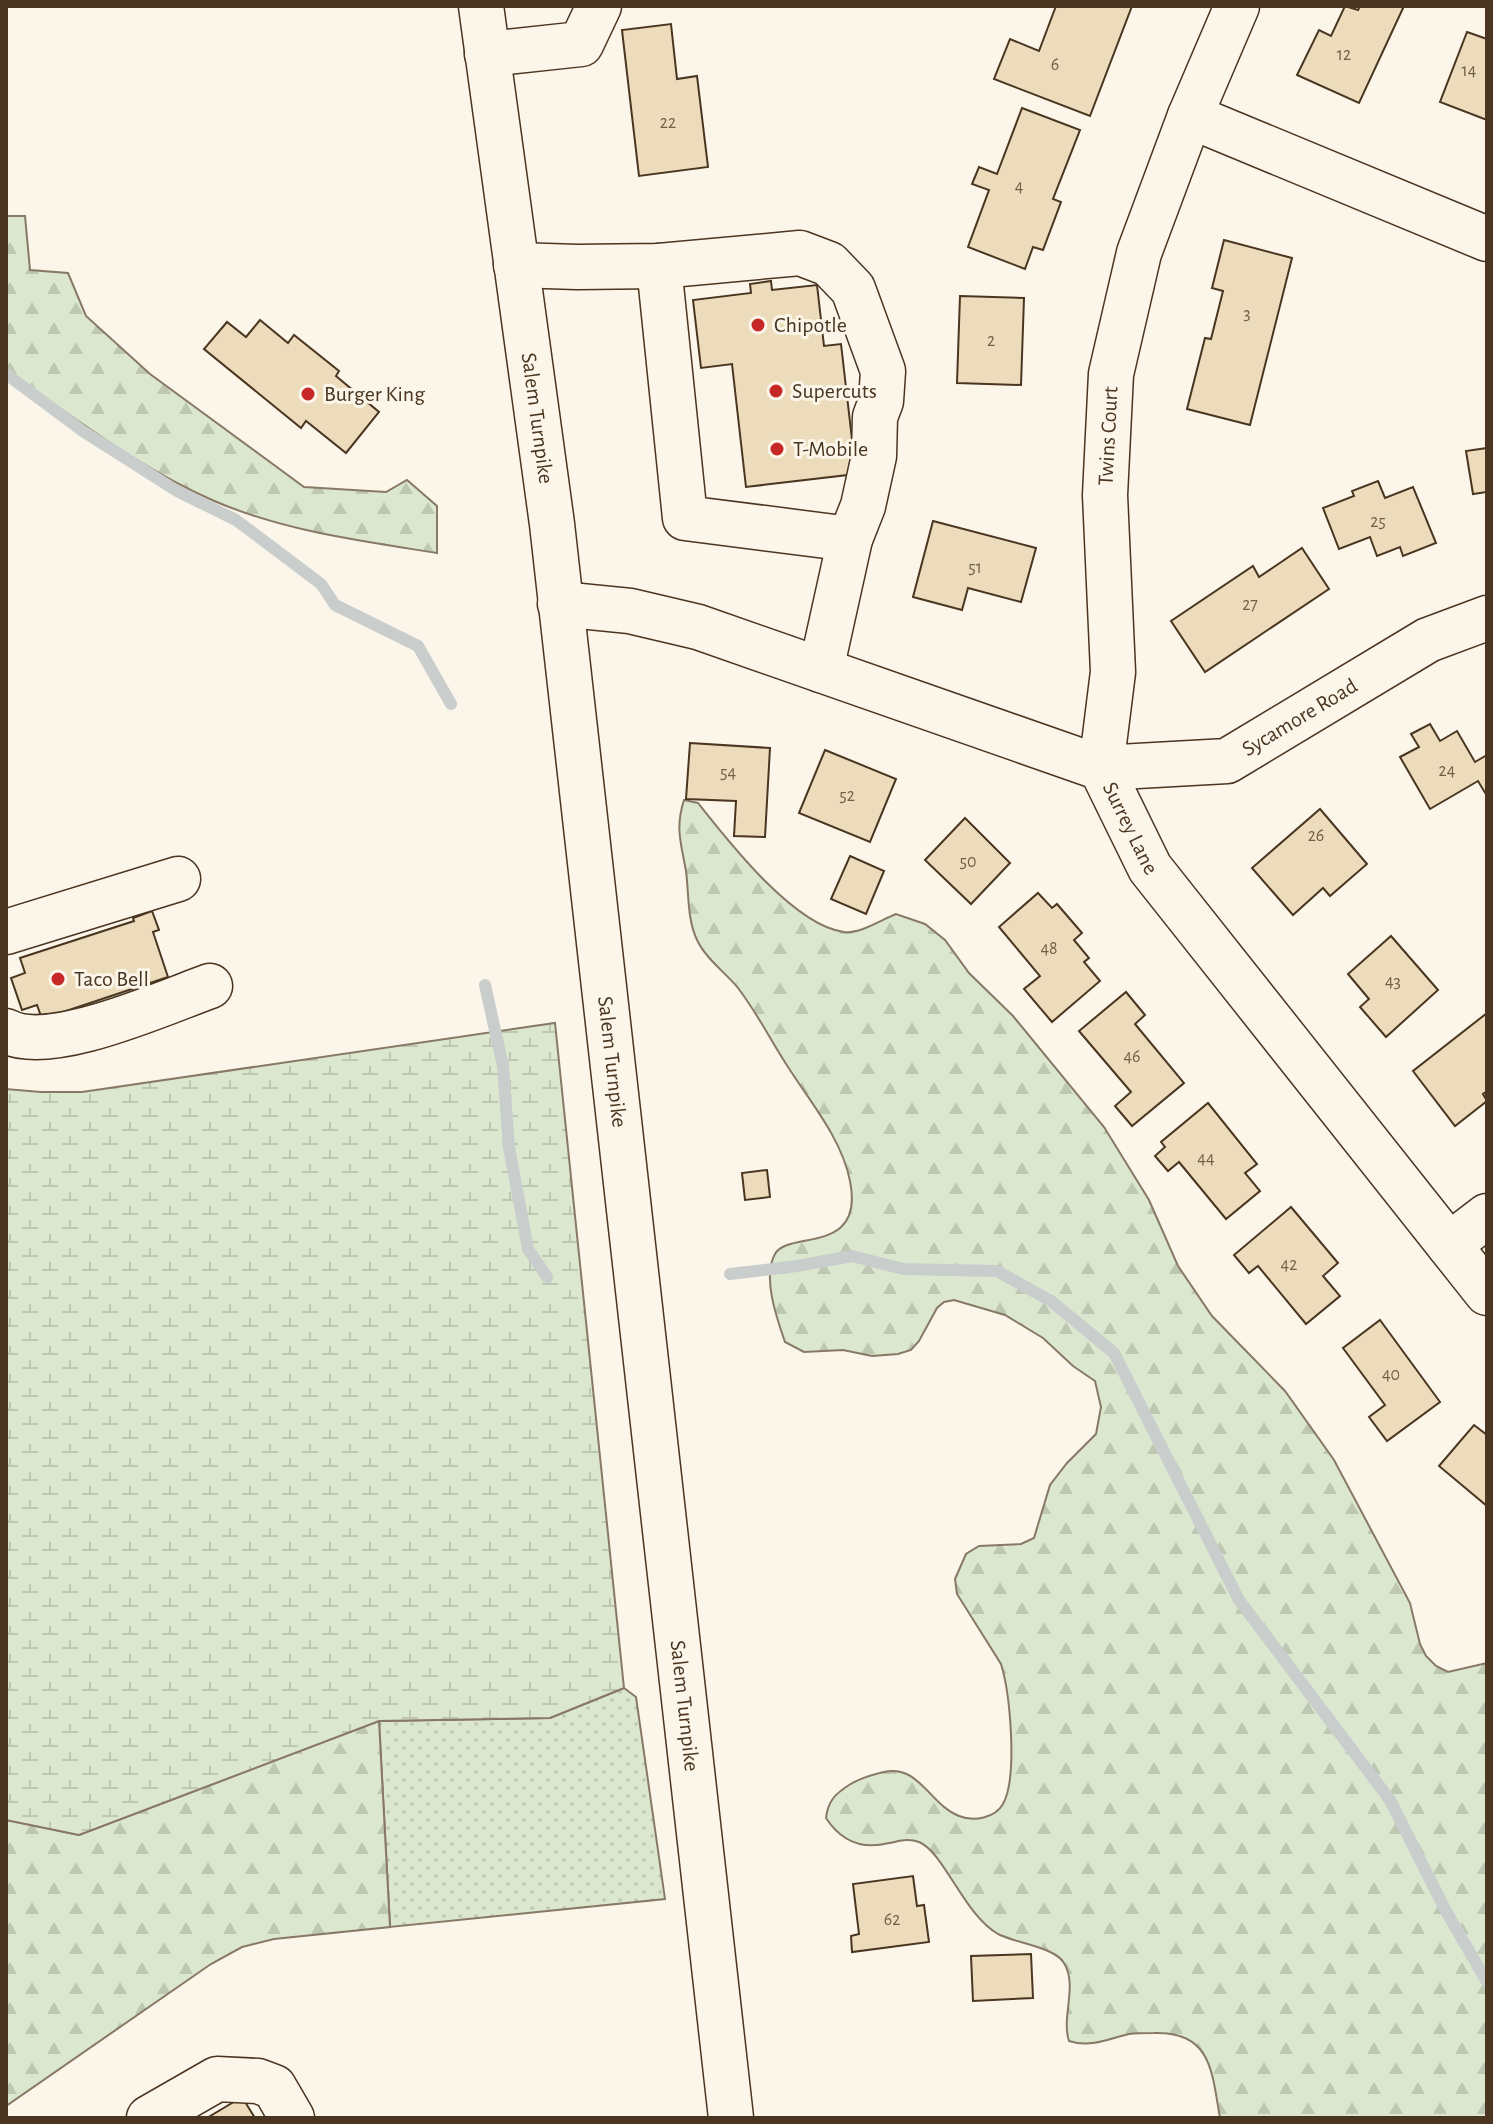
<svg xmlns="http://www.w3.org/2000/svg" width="1493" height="2124" viewBox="0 0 1493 2124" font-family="'Alegreya Sans',sans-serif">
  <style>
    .grass { fill: url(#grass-dots); stroke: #887966; stroke-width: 2 }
    .forest { fill: url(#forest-firs); stroke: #887966; stroke-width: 2 }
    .wetland { fill: url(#wetland-marsh); stroke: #887966; stroke-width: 2 }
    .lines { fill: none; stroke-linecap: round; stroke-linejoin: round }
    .stream { stroke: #c9cecd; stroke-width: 12 }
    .building { fill: #ecdcbc; stroke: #4a3520; stroke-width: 2 }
    .minor-casing { stroke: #4a3520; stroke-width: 47 }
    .major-casing { stroke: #4a3520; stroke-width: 47 }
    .minor { stroke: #fbf6e9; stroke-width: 44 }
    .major { stroke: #fbf6e9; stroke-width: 44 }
    .poi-dot { fill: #c62828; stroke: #fbf6e9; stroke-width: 3 }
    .labels { text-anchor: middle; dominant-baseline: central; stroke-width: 6; stroke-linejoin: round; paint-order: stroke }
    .number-label { font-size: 18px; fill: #725f47 }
    .poi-label { font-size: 22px; fill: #4a3520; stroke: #fbf6e9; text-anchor: start }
    .street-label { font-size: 22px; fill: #4a3520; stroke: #fbf6e9 }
  </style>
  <defs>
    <pattern id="grass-dots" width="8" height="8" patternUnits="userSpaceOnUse" patternTransform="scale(2)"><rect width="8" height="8" fill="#dce7d0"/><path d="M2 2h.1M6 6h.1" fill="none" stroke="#bec7b2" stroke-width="1.8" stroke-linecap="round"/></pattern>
    <pattern id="forest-firs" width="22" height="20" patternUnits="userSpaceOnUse" patternTransform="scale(2)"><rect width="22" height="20" fill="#dce7d0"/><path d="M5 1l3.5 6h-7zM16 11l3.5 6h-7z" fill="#bec7b2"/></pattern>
    <pattern id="wetland-marsh" width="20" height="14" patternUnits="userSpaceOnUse" patternTransform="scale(2)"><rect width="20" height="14" fill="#dce7d0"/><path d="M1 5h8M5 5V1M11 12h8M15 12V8" fill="none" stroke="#bec7b2"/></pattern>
  </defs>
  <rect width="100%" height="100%" fill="#fbf6e9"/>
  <polygon class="grass" points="624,1688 636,1697 665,1899 390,1927 379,1721 550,1718"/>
  <g class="forest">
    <path d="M 6,216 L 25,216 L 30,270 L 68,273 L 86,316 L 150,374 L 304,487 L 386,492 L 407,480 L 437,506 L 437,553 C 361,541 283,531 212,500 C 138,468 73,416 6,371 Z"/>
    <path d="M 684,800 L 698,803 C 728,841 794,926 844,932 C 860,934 881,920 896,914 L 925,924 L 945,940 L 969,973 L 1013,1016 L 1104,1127 L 1149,1200 L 1178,1266 L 1212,1316 L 1285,1391 L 1334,1460 L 1410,1603 L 1420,1644 L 1426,1656 L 1436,1666 L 1448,1672 L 1487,1663 L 1487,2118 L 1220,2118 C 1212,2073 1212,2031 1154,2033 C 1146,2033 1137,2033 1129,2034 C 1108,2039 1091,2048 1069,2041 C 1061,2017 1078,1986 1064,1963 C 1055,1947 1015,1943 998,1934 C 964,1915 944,1852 919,1842 C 908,1838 900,1841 889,1843 C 862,1850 841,1841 826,1818 C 828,1801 835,1794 849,1785 C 860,1778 871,1775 884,1772 C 919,1764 930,1805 959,1816 C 974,1822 995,1818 1003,1804 C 1018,1777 1010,1693 1001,1664 L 957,1594 L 955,1579 L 966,1554 L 979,1546 L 1021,1544 L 1034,1538 L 1050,1485 L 1067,1463 L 1096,1434 L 1101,1407 L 1095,1381 L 1073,1366 L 1043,1338 L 1005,1315 L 954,1300 L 944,1302 L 937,1308 L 919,1341 L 911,1350 L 898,1354 L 872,1356 L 843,1350 L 804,1352 L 785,1342 C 777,1319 762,1277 775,1254 C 788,1230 865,1256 850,1181 C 842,1140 812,1104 790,1070 C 772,1043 758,1014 738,988 C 726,973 707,960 698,942 C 687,921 689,894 686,871 C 681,843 675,828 684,800 Z"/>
    <polygon points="379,1721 390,1927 274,1939 242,1947 211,1964 6,2106 6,1820 79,1835"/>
  </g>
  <polygon class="wetland" points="555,1023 624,1688 550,1718 379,1721 79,1835 6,1820 6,1089 41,1092 82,1092"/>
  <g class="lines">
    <g class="stream">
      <polyline points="6,374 84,432 177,491 236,520 321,584 335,605 418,646 451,704"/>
      <polyline points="485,985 503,1066 509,1147 528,1249 547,1277"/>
      <polyline points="730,1274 797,1266 852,1256 903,1269 997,1271 1051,1301 1114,1353 1239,1600 1390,1800 1446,1911 1487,1982"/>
    </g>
  </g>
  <g class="building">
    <polygon points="1056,6 1132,6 1090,116 994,79 1010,39 1039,51"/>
    <polygon points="1345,6 1358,10 1360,6 1404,6 1359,103 1297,75 1319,30 1331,36"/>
    <polygon points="671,24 677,79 697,76 708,167 639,176 622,30"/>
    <polygon points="1467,32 1487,39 1487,120 1440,102"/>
    <polygon points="1022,108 1080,130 1053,199 1061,202 1043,250 1033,247 1025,269 968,247 989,190 972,184 979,167 997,174"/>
    <polygon points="1224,240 1292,258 1250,425 1187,409 1205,338 1211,339 1223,291 1212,288"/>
    <polygon points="771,281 772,290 817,285 824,346 841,344 856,474 746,487 732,364 701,368 693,300 751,293 750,284"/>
    <polygon points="960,296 1024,298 1021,385 957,383"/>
    <polygon points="260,320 288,343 294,335 339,371 336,376 379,412 346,453 306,421 301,428 204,349 227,322 246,337"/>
    <polygon points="1487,448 1487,492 1473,494 1466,451"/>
    <polygon points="1378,481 1385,498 1413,487 1436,543 1403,556 1400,547 1377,556 1370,537 1339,549 1323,508 1354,496 1352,491"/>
    <polygon points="933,521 1036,548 1021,602 968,588 962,610 913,597"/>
    <polygon points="1302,548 1329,589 1205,672 1171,621 1253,566 1259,577"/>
    <polygon points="1430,724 1440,741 1457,731 1475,762 1487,755 1487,796 1478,781 1430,809 1400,757 1419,747 1411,734"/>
    <polygon points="690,743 770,748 765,837 734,836 736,801 686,799"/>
    <polygon points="825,750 896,779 870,842 799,813"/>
    <polygon points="1320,809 1367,864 1330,896 1323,888 1293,915 1252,868"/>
    <polygon points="965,818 1010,863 971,904 925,860"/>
    <polygon points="850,856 884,871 866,914 831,899"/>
    <polygon points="1038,893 1052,908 1057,904 1082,933 1074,940 1089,958 1084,962 1100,981 1052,1022 1024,989 1040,976 999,927"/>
    <polygon points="152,911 159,930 153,932 168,977 42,1019 37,1005 22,1010 11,978 25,973 20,958 134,921 133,918"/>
    <polygon points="1391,936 1438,990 1386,1037 1360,1007 1369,999 1348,974"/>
    <polygon points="1126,992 1145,1015 1135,1024 1184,1083 1132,1126 1115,1106 1131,1092 1079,1031"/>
    <polygon points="1487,1013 1487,1091 1483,1094 1487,1101 1455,1126 1413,1071"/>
    <polygon points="1208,1103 1257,1164 1245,1173 1260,1191 1226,1219 1179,1162 1168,1171 1155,1156 1165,1147 1161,1142"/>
    <polygon points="767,1170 770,1197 745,1200 742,1173"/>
    <polygon points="1291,1207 1338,1263 1323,1276 1340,1296 1306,1324 1258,1266 1249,1273 1234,1255"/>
    <polygon points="1380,1320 1440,1402 1387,1441 1369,1417 1385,1405 1343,1348"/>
    <polygon points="1474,1425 1487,1435 1487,1506 1439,1466"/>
    <polygon points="913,1876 917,1906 924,1905 929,1942 852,1952 851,1936 859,1934 853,1884"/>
    <polygon points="1031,1954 1033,1998 973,2001 971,1956"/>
    <polygon points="242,2097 255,2118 207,2118"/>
  </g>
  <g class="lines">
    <defs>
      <g id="minor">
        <path id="s1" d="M 1237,6 L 1190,116 L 1139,253 L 1111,374 L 1105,495 L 1113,672 L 1101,768 L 1227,761 L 1428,640 L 1487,618"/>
        <polyline points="487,54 581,44 599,6"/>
        <polyline points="1190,116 1487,239"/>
        <polyline points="516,265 577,267 659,266 800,253 829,264 853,289 883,371 881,401 875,417 874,456 863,506 850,539 821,670"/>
        <polyline points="659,266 685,518 850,539"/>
        <path id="s2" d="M 560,604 L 630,611 L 698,627 L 1101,768 L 1150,868 L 1487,1293"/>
        <polyline points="6,932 178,879"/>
        <path d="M 6,1031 C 49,1055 165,1002 210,986"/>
        <polyline points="1449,1245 1487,1216"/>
        <polyline points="149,2118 217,2079 258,2081 274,2087 292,2118"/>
      </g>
      <g id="major">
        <path id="s3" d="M 481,6 L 552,524 L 731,2118"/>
      </g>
    </defs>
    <use href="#minor" class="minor-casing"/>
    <use href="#major" class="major-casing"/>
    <use href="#minor" class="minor"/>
    <use href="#major" class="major"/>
  </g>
  <g class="poi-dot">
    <circle cx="758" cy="325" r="8"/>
    <circle cx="776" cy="391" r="8"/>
    <circle cx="308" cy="394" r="8"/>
    <circle cx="777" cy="449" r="8"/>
    <circle cx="58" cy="979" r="8"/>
  </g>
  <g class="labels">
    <g class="number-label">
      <text x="1344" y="55">12</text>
      <text x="1055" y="65">6</text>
      <text x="1469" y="71">14</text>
      <text x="668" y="123">22</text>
      <text x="1019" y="187">4</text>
      <text x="1247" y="314">3</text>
      <text x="991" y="341">2</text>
      <text x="1378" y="522">25</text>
      <text x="975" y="568">51</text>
      <text x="1250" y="605">27</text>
      <text x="1447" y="771">24</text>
      <text x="728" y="773">54</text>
      <text x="847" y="796">52</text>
      <text x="1316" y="836">26</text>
      <text x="968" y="862">50</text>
      <text x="1049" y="949">48</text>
      <text x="1393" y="982">43</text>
      <text x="1132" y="1057">46</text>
      <text x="1206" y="1159">44</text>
      <text x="1289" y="1265">42</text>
      <text x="1391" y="1375">40</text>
      <text x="892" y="1920">62</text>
    </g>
    <g class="poi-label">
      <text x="774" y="325">Chipotle</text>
      <text x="792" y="391">Supercuts</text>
      <text x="324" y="394">Burger King</text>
      <text x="793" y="449">T-Mobile</text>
      <text x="74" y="979">Taco Bell</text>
    </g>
    <g class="street-label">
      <text stroke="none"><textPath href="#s3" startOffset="416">Salem Turnpike</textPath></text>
      <text transform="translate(1108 436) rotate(-87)">Twins Court</text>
      <text stroke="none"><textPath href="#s1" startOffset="996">Sycamore Road</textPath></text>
      <text stroke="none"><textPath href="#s2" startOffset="634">Surrey Lane</textPath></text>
      <text stroke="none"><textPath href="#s3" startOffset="1064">Salem Turnpike</textPath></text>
      <text stroke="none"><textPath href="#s3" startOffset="1712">Salem Turnpike</textPath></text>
    </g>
  </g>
  <rect width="1493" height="2124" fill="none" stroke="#4a3520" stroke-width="16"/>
</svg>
